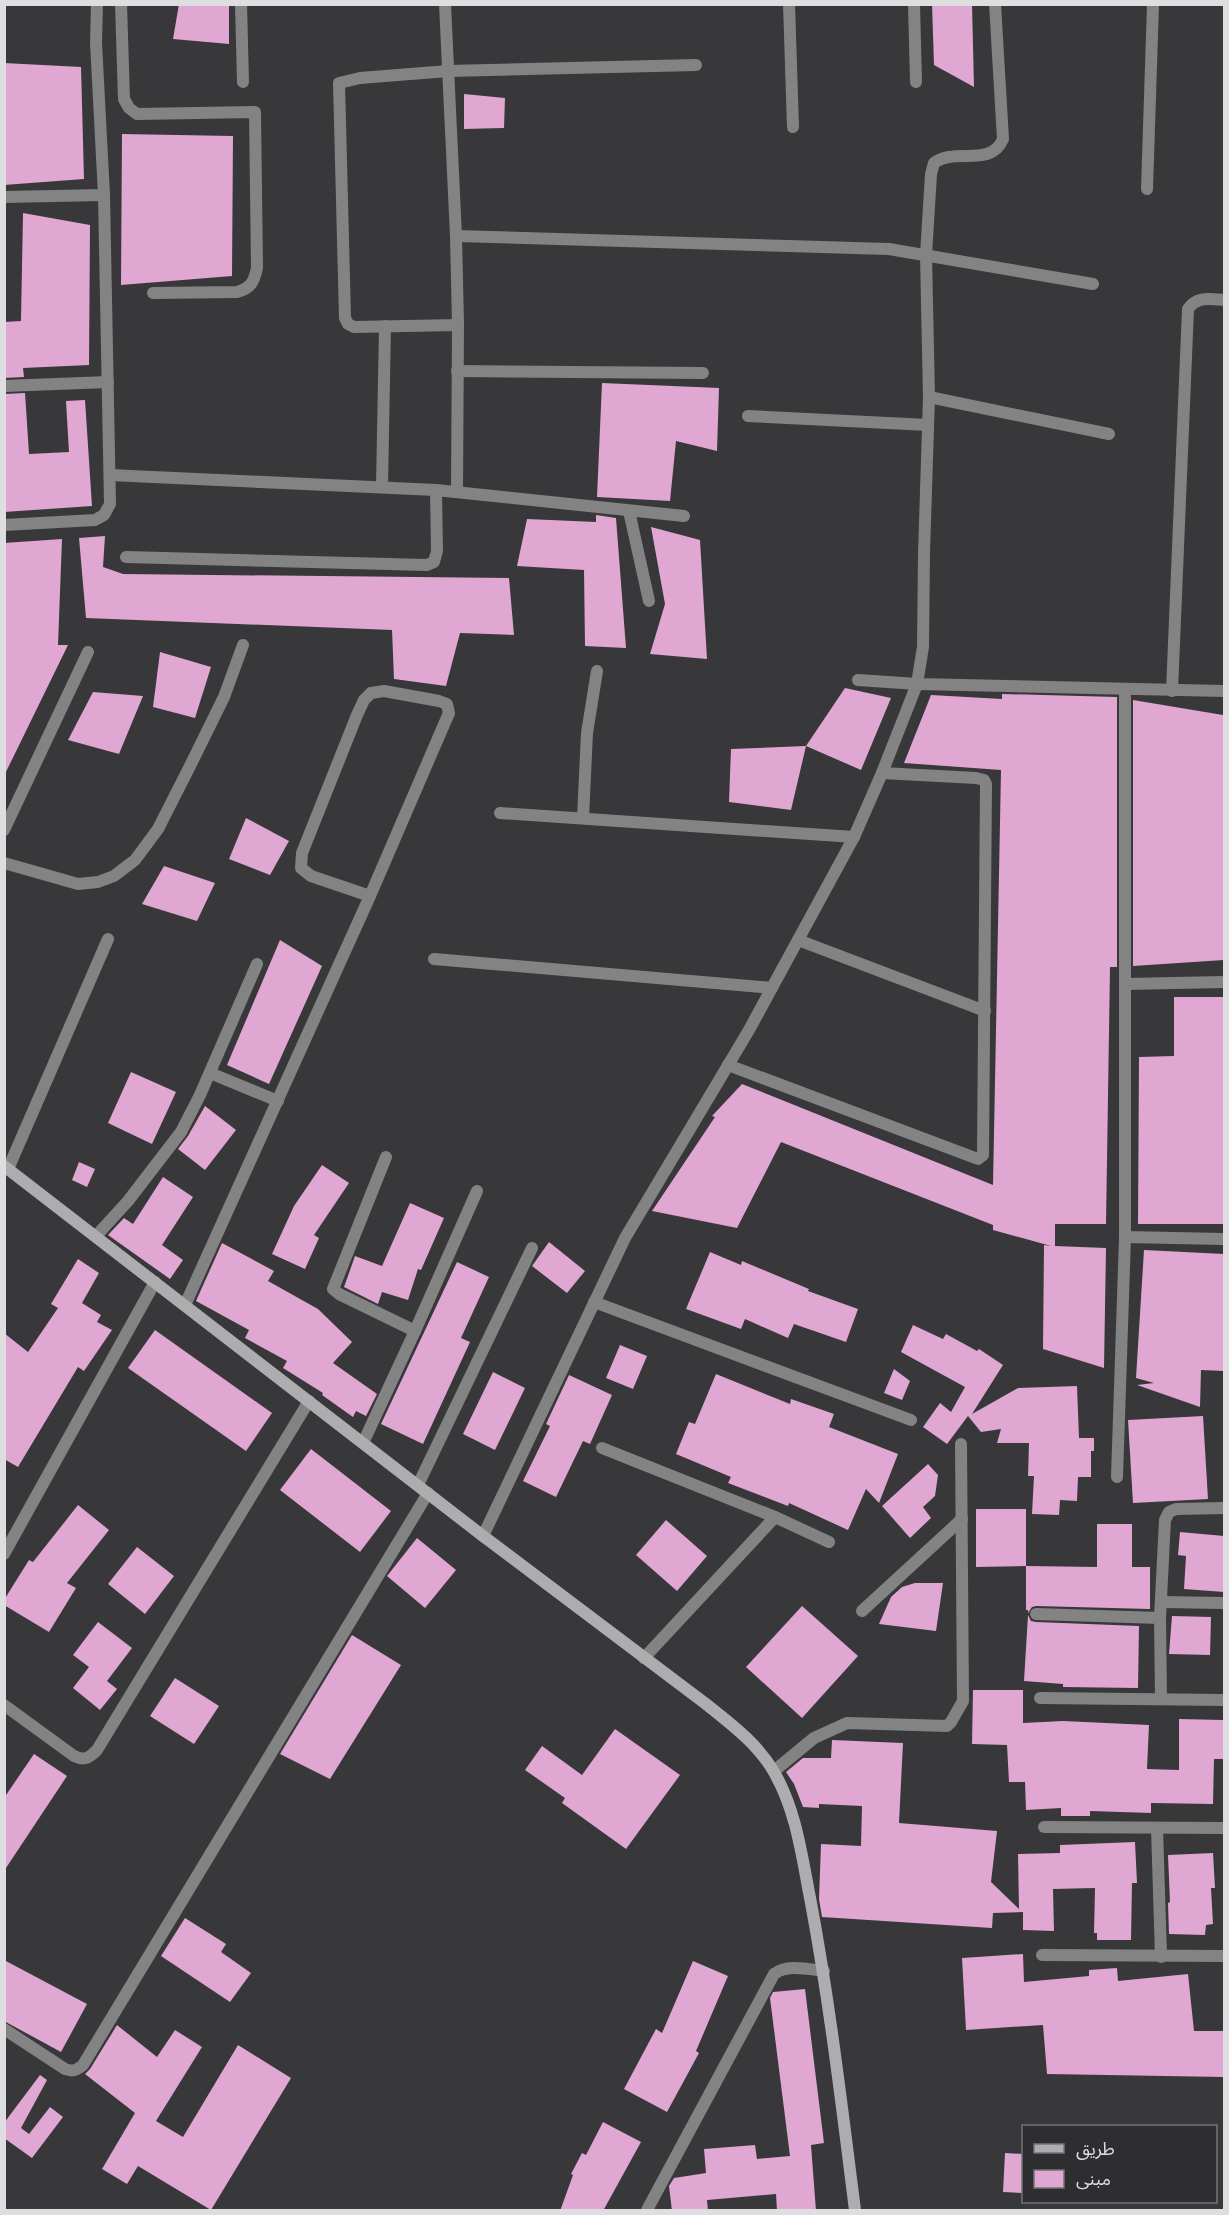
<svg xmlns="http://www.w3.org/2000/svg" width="1229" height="2215" viewBox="0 0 1229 2215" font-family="'Public Sans','Noto Sans Arabic',sans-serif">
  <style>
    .building { fill: #dfa7d2 }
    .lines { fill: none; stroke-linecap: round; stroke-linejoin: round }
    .street { stroke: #838384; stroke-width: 12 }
    .secondary { stroke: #adadb0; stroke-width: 12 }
  </style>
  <rect width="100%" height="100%" fill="#38373a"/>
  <g class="building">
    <polygon points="179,4 229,4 229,44 173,39"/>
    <polygon points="932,4 972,4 974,87 934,65"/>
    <polygon points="4,63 81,67 84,179 4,185"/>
    <polygon points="464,94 505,98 504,128 464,129"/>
    <polygon points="122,134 233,136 232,276 121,285"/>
    <polygon points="23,213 90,225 89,365 23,368 24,377 4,378 4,322 21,321"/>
    <polygon points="602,383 719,388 717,451 676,441 670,501 597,497"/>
    <polygon points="25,393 29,454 69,452 66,401 85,400 92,506 4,512 4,394"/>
    <polygon points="596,515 616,518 626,648 585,646 584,570 517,566 527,519 596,522"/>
    <polygon points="651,527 700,540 707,659 650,654 665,604"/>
    <polygon points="105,536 103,567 123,574 509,578 514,635 460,633 446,686 394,679 392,630 86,618 79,538"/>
    <polygon points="62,539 58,645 68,645 4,776 4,543"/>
    <polygon points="160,652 211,667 195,718 153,707"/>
    <polygon points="845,688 891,698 861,770 806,746"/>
    <polygon points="93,692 143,696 119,754 68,740"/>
    <polygon points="1002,694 1117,697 1117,967 1110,967 1106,1224 1055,1224 1055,1246 1106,1248 1104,1368 1043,1349 1044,1245 1051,1246 993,1230 993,1225 781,1142 737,1228 652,1211 715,1117 712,1116 742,1084 993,1185 1001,770 904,763 931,695 1002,699"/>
    <polygon points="1133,700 1223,715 1224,960 1133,966"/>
    <polygon points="806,746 791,810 729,802 731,749"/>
    <polygon points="246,818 289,841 270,875 229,859"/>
    <polygon points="164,866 215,883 197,921 142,904"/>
    <polygon points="280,940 322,966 269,1084 227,1065"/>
    <polygon points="1174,997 1224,997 1224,1224 1138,1224 1139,1057 1174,1056"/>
    <polygon points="131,1072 176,1092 152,1144 108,1123"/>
    <polygon points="205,1106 236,1130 205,1170 178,1149 188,1136"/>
    <polygon points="79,1162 95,1169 87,1187 72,1180"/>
    <polygon points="322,1165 349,1183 314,1235 319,1238 305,1269 272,1254 294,1206"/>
    <polygon points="163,1177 193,1197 162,1245 183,1260 170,1279 108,1235 124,1218 133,1224"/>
    <polygon points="410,1203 444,1218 421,1270 418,1269 408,1300 382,1292 378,1304 344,1287 355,1256 382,1266"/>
    <polygon points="549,1242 585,1271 567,1293 532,1266"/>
    <polygon points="222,1243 274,1271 268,1281 318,1309 352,1342 333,1363 377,1394 366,1416 356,1411 353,1417 322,1395 323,1393 283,1368 287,1361 245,1338 249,1330 196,1301"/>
    <polygon points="1144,1250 1224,1254 1224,1371 1201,1370 1200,1407 1137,1385 1154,1383 1136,1378"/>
    <polygon points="710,1252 741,1265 742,1261 809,1289 808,1291 858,1309 846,1342 794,1324 788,1338 745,1319 741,1329 686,1309"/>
    <polygon points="78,1259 99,1273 82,1303 101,1315 97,1322 112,1330 84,1371 78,1367 18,1467 4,1459 4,1333 28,1352 58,1308 51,1304"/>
    <polygon points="457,1262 489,1277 461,1338 470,1342 423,1444 381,1424"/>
    <polygon points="913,1325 943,1339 946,1334 977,1351 979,1349 1003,1365 972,1414 1018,1388 1077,1386 1079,1438 1094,1438 1094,1451 1091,1451 1091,1477 1078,1477 1077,1501 1060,1500 1059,1515 1032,1514 1034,1476 1028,1476 1029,1443 997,1443 1001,1429 981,1432 968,1416 947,1444 923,1427 940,1403 951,1412 965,1387 901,1352"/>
    <polygon points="155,1330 272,1413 246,1451 128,1368"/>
    <polygon points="620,1345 647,1356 633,1389 606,1378"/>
    <polygon points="894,1369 910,1381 902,1400 884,1393"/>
    <polygon points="493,1372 525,1388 495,1450 463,1434"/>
    <polygon points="716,1374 790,1404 791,1399 834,1414 829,1427 898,1454 879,1503 866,1489 848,1530 789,1503 788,1506 728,1483 731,1477 676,1454 689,1422 695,1424"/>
    <polygon points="569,1375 612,1395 590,1444 583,1441 556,1497 523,1481 550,1426 546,1424"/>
    <polygon points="1203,1416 1208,1499 1133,1503 1128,1420"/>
    <polygon points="311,1449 391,1511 360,1552 280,1490"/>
    <polygon points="928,1464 938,1475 935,1496 923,1507 931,1518 910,1538 882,1506"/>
    <polygon points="78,1505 109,1530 67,1583 76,1588 49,1632 4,1605 4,1600 29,1560 33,1562"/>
    <polygon points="976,1509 1026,1509 1026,1566 976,1567"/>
    <polygon points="666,1520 707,1556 677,1591 636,1555"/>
    <polygon points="1097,1524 1132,1524 1132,1567 1150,1567 1150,1609 1036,1606 1032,1607 1028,1613 1028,1610 1026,1610 1026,1566 1097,1567"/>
    <polygon points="1180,1532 1224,1536 1224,1592 1184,1589 1186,1556 1178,1555"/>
    <polygon points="417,1538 456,1570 425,1608 387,1576"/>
    <polygon points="137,1547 174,1576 145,1614 108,1584"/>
    <polygon points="915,1583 943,1583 936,1631 879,1624 891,1597 902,1587"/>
    <polygon points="802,1606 858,1656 802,1718 746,1667"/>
    <polygon points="1028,1615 1031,1621 1036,1622 1139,1626 1138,1688 1063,1687 1063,1684 1024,1681"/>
    <polygon points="1172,1616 1211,1617 1210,1655 1169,1654"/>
    <polygon points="98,1622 132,1648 107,1681 117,1689 100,1710 73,1688 89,1667 73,1655"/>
    <polygon points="352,1635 401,1665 330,1779 280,1754"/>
    <polygon points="175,1678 219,1706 194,1744 150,1716"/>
    <polygon points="973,1690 1023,1690 1023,1723 1063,1721 1149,1725 1147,1769 1179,1770 1179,1719 1224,1720 1224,1759 1214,1759 1213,1804 1151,1803 1151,1813 1090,1811 1090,1816 1061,1816 1061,1808 1026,1810 1025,1782 1009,1782 1007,1745 972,1744"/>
    <polygon points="615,1729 680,1775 626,1849 562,1803 565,1798 525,1770 542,1746 582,1775"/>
    <polygon points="832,1740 903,1743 899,1823 997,1831 991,1882 1019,1909 1018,1854 1060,1853 1060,1845 1135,1842 1137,1883 1132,1883 1131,1940 1097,1940 1097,1933 1094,1933 1095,1888 1053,1889 1054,1931 1023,1930 1023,1912 993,1913 992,1928 822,1917 819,1899 821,1844 861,1846 862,1806 819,1804 819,1808 803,1807 794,1784 786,1772 803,1758 831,1758"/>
    <polygon points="34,1754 67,1776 4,1871 4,1798"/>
    <polygon points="1213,1853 1215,1888 1211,1888 1213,1924 1206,1925 1205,1935 1169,1934 1168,1903 1170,1902 1168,1855"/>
    <polygon points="185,1918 226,1944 221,1952 251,1973 230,2002 161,1956"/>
    <polygon points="1023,1954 1024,1982 1089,1976 1089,1970 1117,1968 1118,1981 1188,1974 1194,2031 1224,2031 1224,2077 1047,2074 1043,2025 966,2030 962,1958"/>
    <polygon points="4,1960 87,2004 61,2052 4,2021"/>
    <polygon points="693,1961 728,1976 696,2051 699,2053 667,2112 624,2089 656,2029 662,2033"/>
    <polygon points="805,1989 824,2143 811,2145 816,2211 777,2211 776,2194 707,2200 708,2211 672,2211 669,2186 674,2178 706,2173 704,2149 755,2145 757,2159 790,2156 770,1998 773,1992"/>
    <polygon points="117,2025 157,2057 175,2030 202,2047 156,2121 183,2137 238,2045 291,2078 211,2210 138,2166 127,2184 102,2169 135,2113 85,2074 90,2069"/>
    <polygon points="40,2075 47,2080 21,2128 29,2134 50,2107 63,2117 32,2158 4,2138 4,2123"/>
    <polygon points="603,2122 641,2142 603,2211 560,2211 573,2175 571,2174 582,2153 586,2155"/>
    <polygon points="1005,2153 1023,2154 1023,2193 1003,2192"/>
  </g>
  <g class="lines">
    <g class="street">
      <path d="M 121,4 L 124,99 L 129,108 L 137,114 L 255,112 L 257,268 C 254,282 251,288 237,292 L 153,293"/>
      <polyline points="241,4 243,82"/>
      <polyline points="445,4 456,236 458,325 457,492"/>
      <polyline points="789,4 793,127"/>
      <polyline points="914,4 916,82"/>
      <polyline points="1147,189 1153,4"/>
      <polyline points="4,197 104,195"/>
      <polyline points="456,236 889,249 1093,284"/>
      <polyline points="458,325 354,327 348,324 345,318 339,83 360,78 448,71 696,65"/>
      <polyline points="457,371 703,373"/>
      <polyline points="4,386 108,382"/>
      <polyline points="929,397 1109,434"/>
      <polyline points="748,416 928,425"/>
      <polyline points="110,475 436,490 684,516"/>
      <polyline points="382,487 385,326"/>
      <polyline points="629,511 649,601"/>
      <polyline points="4,525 95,520 104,515 110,504 104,195 96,43 97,4"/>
      <polyline points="126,557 427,565 434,562 437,551 436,490"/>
      <polyline points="858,680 917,684 1224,691"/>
      <path d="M 1172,691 L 1188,309 C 1197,296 1209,299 1224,300"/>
      <polyline points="500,813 854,837"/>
      <polyline points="583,818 587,733 597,671"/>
      <polyline points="4,830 88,652"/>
      <polyline points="4,863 78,884 98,882 114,876 135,860 158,829 191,764 224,697 243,645"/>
      <polyline points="798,940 985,1011"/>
      <polyline points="434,959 772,988"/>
      <polyline points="1125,984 1224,982"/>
      <polyline points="728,1065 978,1159 983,1155 986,784 984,780 976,778 882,773"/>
      <polyline points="210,1073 278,1101"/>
      <polyline points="8,1169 108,939"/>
      <polyline points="96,1236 128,1201 181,1132 200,1095 257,964"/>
      <polyline points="1125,1237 1224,1239"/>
      <polyline points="594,1302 911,1420"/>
      <polyline points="185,1305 370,896 449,713 447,704 439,701 384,691 371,693 364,700 357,715 302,853 301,868 311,876 370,896"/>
      <polyline points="415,1331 477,1191"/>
      <polyline points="363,1443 415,1331 339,1294 333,1289 386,1157"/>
      <polyline points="602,1448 775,1517 829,1542"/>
      <polyline points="1117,1477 1125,1237 1125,689"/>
      <polyline points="418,1485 532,1248"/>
      <path d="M 483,1536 L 625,1238 L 749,1030 L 854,837 L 882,773 L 917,684 L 923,647 L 924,553 L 929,397 L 926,255 L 931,174 L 934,163 C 955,147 991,168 1003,139 L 995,4"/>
      <polyline points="4,1554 155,1282"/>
      <polyline points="1161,1602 1224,1603"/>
      <polyline points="862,1611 962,1519"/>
      <polyline points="1036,1614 1160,1618"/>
      <polyline points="644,1658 775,1517"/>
      <polyline points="1040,1698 1224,1700"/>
      <polyline points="1161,1698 1160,1618 1165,1520 1169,1512 1176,1509 1224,1508"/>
      <path d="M 4,1705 L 74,1756 C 85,1761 89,1758 97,1750 L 309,1401"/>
      <polyline points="774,1771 814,1738 847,1723 947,1726 951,1722 963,1701 961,1444"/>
      <polyline points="1044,1827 1224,1828"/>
      <polyline points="1157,1828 1161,1957"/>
      <polyline points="1042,1955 1224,1956"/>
      <path d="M 4,2029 L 65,2069 C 73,2072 77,2070 83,2065 L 428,1493"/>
      <path d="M 647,2210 L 774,1974 C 787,1964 807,1969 824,1971"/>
    </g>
    <path class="secondary" d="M 4,1166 L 483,1536 L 706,1704 C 731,1724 758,1744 774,1772 C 797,1812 802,1858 811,1903 C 830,2005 842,2108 855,2210"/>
  </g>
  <rect width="1229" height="2215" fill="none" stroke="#dedddf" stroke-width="12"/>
  <rect x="1022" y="2125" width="195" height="78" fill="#2e2d30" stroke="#747376" stroke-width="1.5"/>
  <rect x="1034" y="2144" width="30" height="9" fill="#adadb0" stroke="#747376" stroke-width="1.5"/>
  <text x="1076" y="2155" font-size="18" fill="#dedddf">طريق</text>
  <rect x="1034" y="2170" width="30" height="18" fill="#dfa7d2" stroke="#747376" stroke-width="1.5"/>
  <text x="1076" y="2185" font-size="18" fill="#dedddf">مبنى</text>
</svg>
